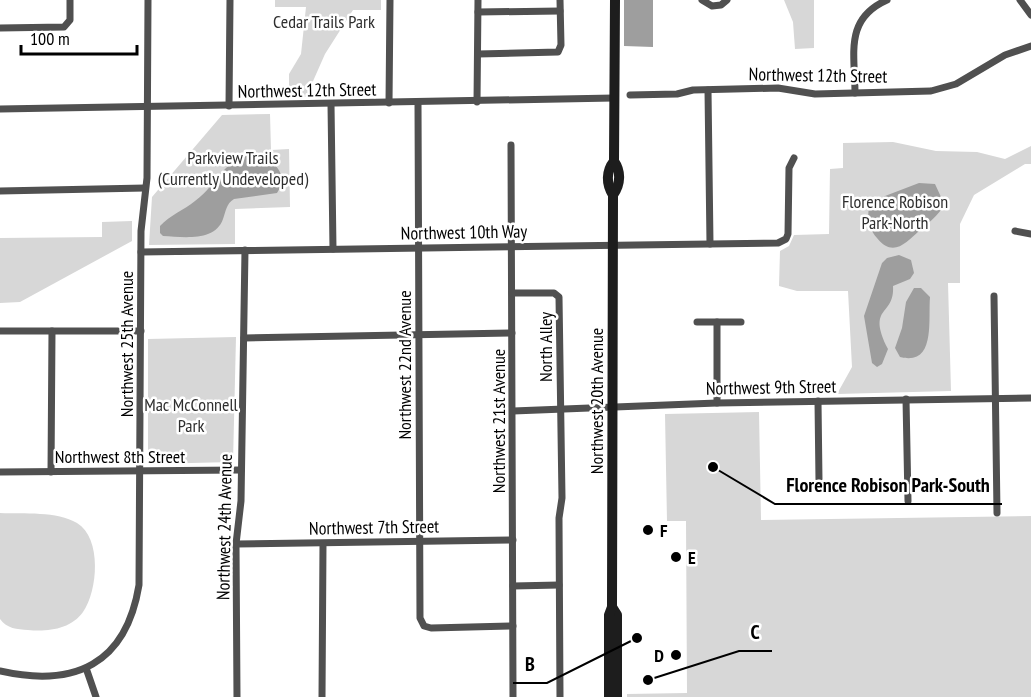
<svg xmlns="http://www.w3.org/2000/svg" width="1031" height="697" viewBox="0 0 1031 697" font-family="'PT Sans Narrow',sans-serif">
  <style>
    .green { fill: #d7d7d7 }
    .water { fill: #9e9e9e }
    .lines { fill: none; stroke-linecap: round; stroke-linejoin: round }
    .street { stroke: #505050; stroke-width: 7 }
    .secondary { stroke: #1d1d1d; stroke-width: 10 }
    .poi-dot { fill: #000; stroke: #fff; stroke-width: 2 }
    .labels { text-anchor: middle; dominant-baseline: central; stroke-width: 5; stroke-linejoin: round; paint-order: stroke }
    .park-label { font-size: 18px; fill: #2e2e2e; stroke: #fff }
    .street-label { font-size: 18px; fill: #000; stroke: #fff }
    .poi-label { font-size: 18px; font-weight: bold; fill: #000; stroke: #fff; text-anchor: start }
    .leader { fill: none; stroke: #000; stroke-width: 2 }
    .callout-dot { fill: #000; stroke: #fff; stroke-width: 2 }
    .callout-label { font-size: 20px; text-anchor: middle; font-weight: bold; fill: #000; stroke: #fff; stroke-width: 5; stroke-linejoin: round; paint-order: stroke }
  </style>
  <rect width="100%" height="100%" fill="#fff"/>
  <g class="green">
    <polygon points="275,0 381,0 381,10 353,10 325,54 306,97 289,98 289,74 301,54 306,7 275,7"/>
    <polygon points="784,0 814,0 814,48 795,49 793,22"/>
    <polygon points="270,114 271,150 289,149 290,207 235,209 235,244 149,245 152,197 222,115"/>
    <polygon points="893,142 936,151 977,152 1005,159 1031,146 1031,164 1025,164 974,195 960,224 960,283 948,283 951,391 837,394 852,367 848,291 797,291 779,286 780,251 789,246 794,235 829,234 830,169 843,168 843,143"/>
    <polygon points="132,221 132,241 20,302 0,303 0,238 102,237 102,222"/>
    <polygon points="236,337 233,462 148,464 148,339"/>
    <polygon points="759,412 761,520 1031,516 1031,697 627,697 627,694 687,693 686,521 667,521 665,414"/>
    <path d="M 0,513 C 24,514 57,511 77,523 C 102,538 98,591 83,612 C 71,629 48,632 28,630 C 17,629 7,629 0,619 Z"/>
  </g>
  <g class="water">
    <polygon points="624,0 653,0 653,47 624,46"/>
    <path d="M 253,154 C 272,159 291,173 277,193 L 234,199 C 226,204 226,211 223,219 C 215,242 183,237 163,236 L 160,233 L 160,226 C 170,215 184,210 195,201 C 220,182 219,163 253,154 Z"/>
    <path d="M 919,183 L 935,184 L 941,197 L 941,210 C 935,218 928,223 920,230 C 906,243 893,258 877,238 C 869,229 867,219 869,207 L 885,196 Z"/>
    <path d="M 899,255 L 911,260 L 914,273 L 910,279 L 893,286 C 895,317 866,305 888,349 L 882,364 L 877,367 L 872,363 L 864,316 L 882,263 L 887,258 Z"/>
    <path d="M 914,288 L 921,288 L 930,297 C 928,321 936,366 900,357 L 895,348 L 902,328 L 906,302 Z"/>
  </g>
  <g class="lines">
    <g class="street">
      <polyline points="702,0 712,6 721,5 727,0"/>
      <polyline points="1020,0 1031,15"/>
      <polyline points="478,12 560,11"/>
      <polyline points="0,28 64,27 70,20 70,0"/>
      <polyline points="478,54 558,52 561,45 560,0"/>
      <polyline points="708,90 710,244"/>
      <path d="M 855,93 C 855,54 844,19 887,0"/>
      <polyline points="630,95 677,94 693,90 778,88 815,94 931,91 956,84 1005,55 1031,46"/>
      <polyline points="477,102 478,0"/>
      <polyline points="389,103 390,0"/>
      <polyline points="418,103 420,618 424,626 431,628 513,626"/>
      <polyline points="331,104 333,249"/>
      <polyline points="229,106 230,0"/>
      <polyline points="0,109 614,98"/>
      <polyline points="511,145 513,697"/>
      <polyline points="0,191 145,188"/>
      <polyline points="1015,231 1031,234"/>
      <polyline points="141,252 778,243 786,239 788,234 789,168 794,158"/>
      <polyline points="512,293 554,293 559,297 562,498 559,518 560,697"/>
      <polyline points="994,296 997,513"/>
      <polyline points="697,322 741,322"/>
      <polyline points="717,322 717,403"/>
      <polyline points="0,331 141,331"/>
      <polyline points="244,338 512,333"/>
      <polyline points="906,399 908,501"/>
      <polyline points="818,401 819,481"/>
      <polyline points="513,411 717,403 1031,398"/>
      <polyline points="0,472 241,470"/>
      <polyline points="51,472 52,331"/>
      <polyline points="236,544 513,540"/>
      <polyline points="513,586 559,585"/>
      <polyline points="86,668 96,697"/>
      <path d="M 0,671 C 75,688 126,664 139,585 L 141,231 L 147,178 L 148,0"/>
      <polyline points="237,697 236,544 241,501 245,250"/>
      <polyline points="322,697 323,544"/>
    </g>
    <g class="secondary">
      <path d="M 613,195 C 606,184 606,171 614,161"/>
      <polyline points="612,607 617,615 617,697"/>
      <path d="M 609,697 L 609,615 L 612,607 L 613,195 C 621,184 621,171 614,161 L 615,0"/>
    </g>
  </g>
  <g class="poi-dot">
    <circle cx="648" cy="530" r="6"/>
    <circle cx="676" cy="557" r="6"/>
    <circle cx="676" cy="655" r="6"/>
  </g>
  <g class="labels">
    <g class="park-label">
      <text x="324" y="21">Cedar Trails Park</text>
      <text x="233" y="157">Parkview Trails<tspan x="233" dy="21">(Currently Undeveloped)</tspan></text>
      <text x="895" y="201">Florence Robison<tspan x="895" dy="21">Park-North</tspan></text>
      <text x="191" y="404">Mac McConnell<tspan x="191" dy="21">Park</tspan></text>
    </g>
    <g class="street-label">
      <text transform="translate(818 75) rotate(1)">Northwest 12th Street</text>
      <text transform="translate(307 90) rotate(-1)">Northwest 12th Street</text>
      <text transform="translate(464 232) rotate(-1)">Northwest 10th Way</text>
      <text transform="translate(126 344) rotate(-90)">Northwest 25th Avenue</text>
      <text transform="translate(545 347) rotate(-90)">North Alley</text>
      <text transform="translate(404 365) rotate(-90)">Northwest 22nd Avenue</text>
      <text transform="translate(771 387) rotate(-1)">Northwest 9th Street</text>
      <text transform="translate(596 401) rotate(-90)">Northwest 20th Avenue</text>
      <text transform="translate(498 421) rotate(-90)">Northwest 21st Avenue</text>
      <text x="120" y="456">Northwest 8th Street</text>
      <text transform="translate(224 527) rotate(-89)">Northwest 24th Avenue</text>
      <text transform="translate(374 527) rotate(-1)">Northwest 7th Street</text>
    </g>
    <g class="poi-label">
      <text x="660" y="530">F</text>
      <text x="688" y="557">E</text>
      <text x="664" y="655" text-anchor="end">D</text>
    </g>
  </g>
  <path class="leader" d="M713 467L775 504H1002M648 680L739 651H772M637 638L547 683H513"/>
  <g class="callout-dot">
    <circle cx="713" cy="467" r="6"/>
    <circle cx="648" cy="680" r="6"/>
    <circle cx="637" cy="638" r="6"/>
  </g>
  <g class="callout-label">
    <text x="888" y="492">Florence Robison Park-South</text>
    <text x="755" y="639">C</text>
    <text x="530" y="671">B</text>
  </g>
  <path d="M21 45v9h116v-9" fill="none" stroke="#000000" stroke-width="3"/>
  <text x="30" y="45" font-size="18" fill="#000000" stroke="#ffffff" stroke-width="4.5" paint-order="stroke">100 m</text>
</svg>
